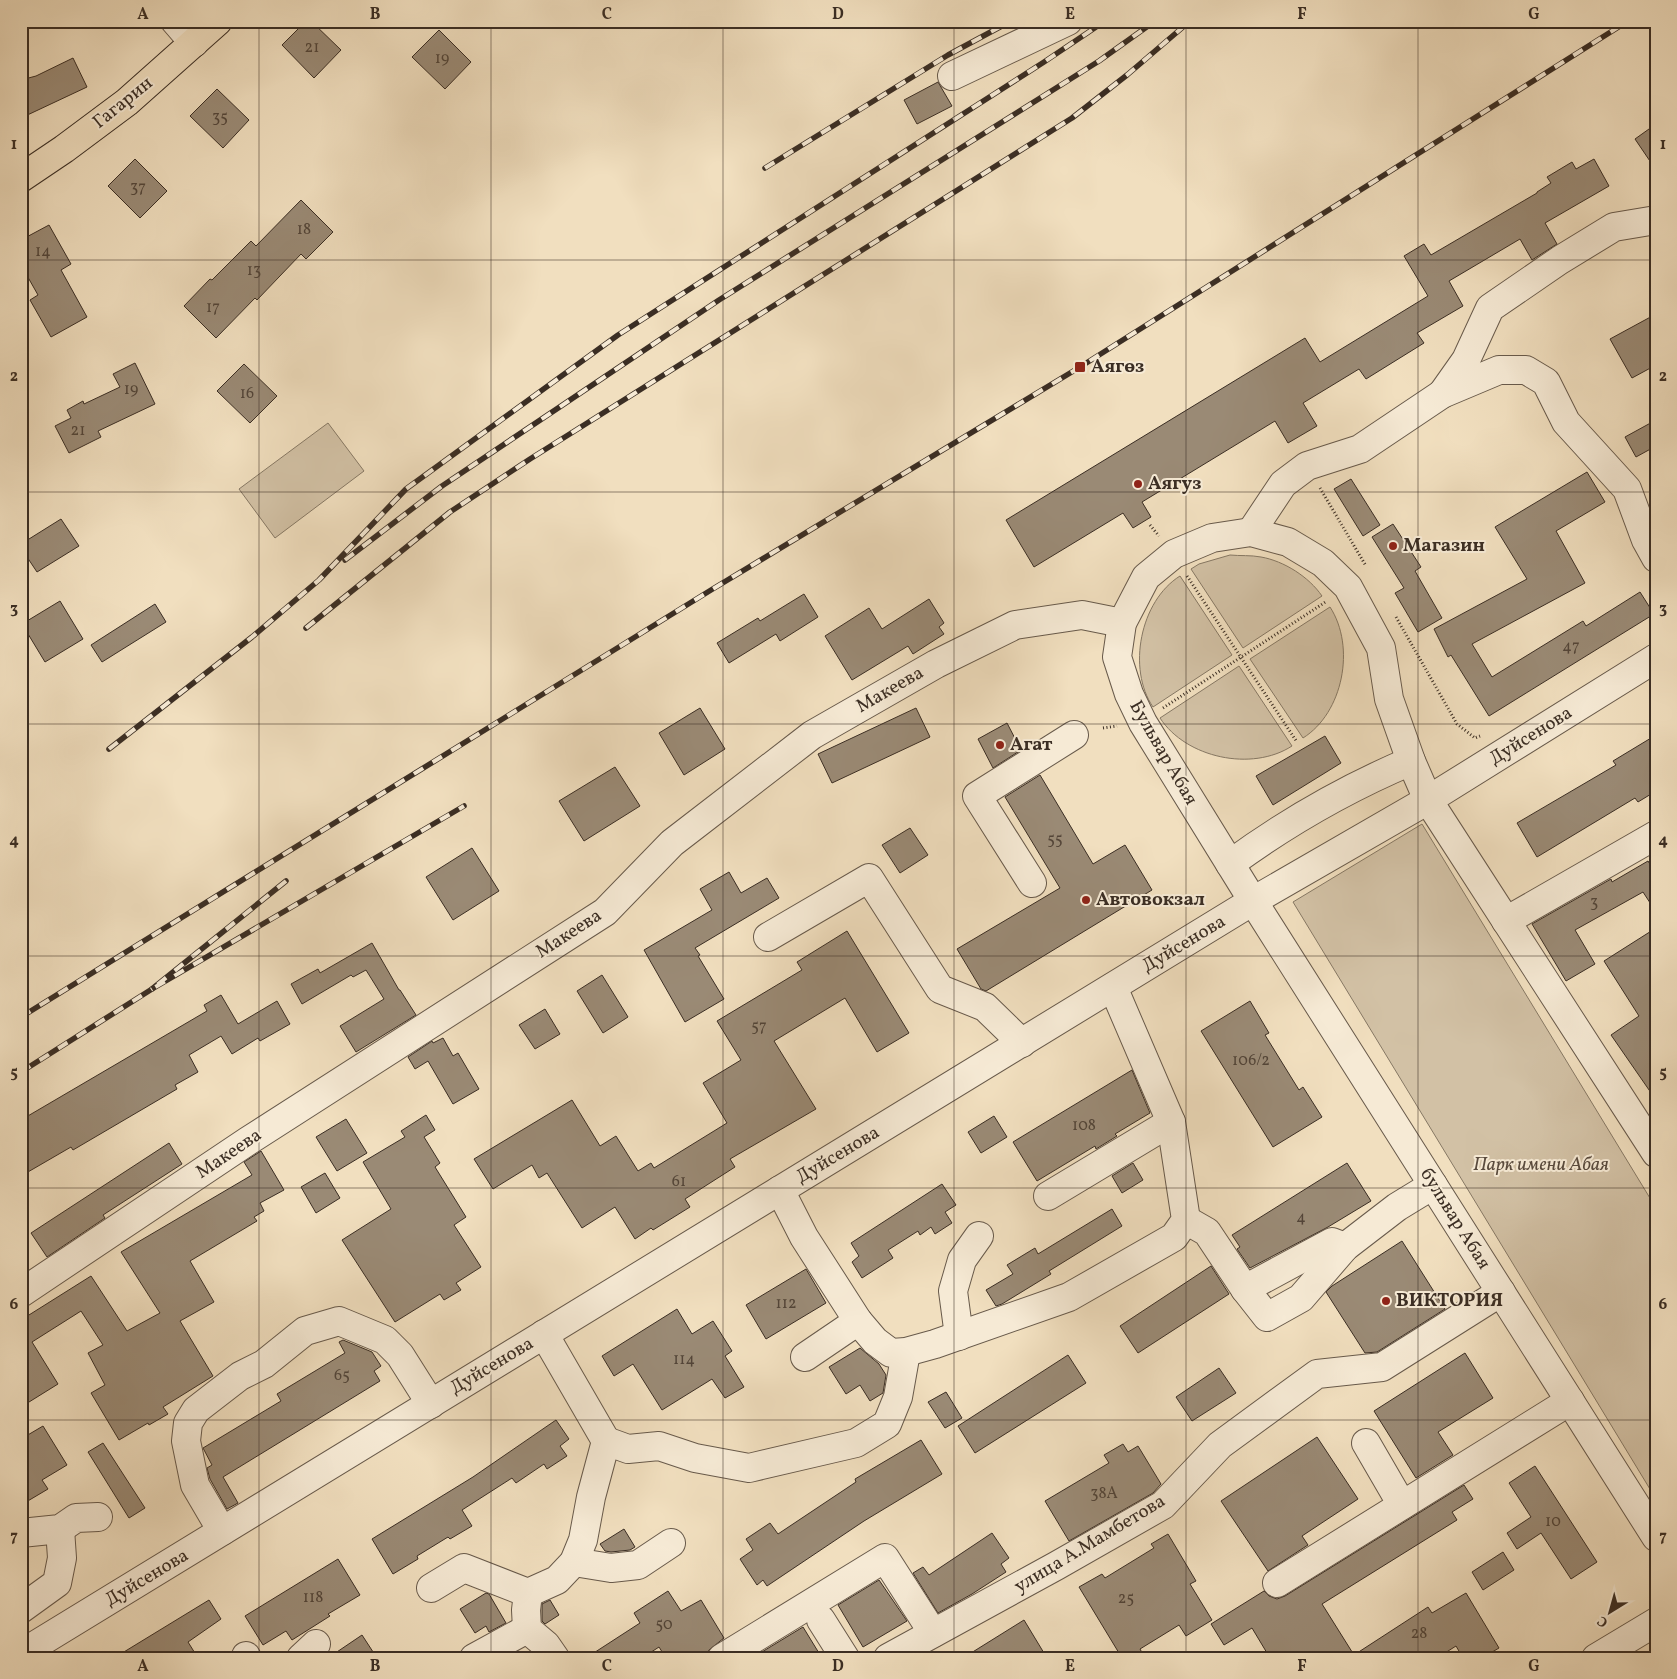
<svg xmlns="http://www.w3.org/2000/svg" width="1677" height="1679" viewBox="0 0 1677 1679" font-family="Vollkorn,serif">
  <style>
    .green { fill: #d2c1a5; stroke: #867864 }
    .building { fill: #9a8a75; stroke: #3b2e24 }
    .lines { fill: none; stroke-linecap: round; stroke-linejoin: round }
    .minor-casing { stroke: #685a4b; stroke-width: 30 }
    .major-casing { stroke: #3b2e24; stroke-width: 30 }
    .path { stroke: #3b2e24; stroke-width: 3; stroke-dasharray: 1 2.5; stroke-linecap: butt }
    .minor { stroke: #f6ead5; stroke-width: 28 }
    .major { stroke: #f1dfbf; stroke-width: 28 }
    .rail-casing { stroke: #3b2e24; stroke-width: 5.5 }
    .rail { stroke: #f6ead5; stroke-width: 4; stroke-dasharray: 11; stroke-linecap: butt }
    .grid { fill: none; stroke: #3b2e24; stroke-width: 1; stroke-opacity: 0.55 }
    .poi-dot { fill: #8f2418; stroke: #f6ead5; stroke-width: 2 }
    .labels { text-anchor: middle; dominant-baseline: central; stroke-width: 4; stroke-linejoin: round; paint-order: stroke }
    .number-label { font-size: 16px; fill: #534538 }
    .street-label { font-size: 19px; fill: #3b2e24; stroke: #f6ead5 }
    .poi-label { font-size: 19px; font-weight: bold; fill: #3b2e24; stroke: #f6ead5; text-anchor: start }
    .park-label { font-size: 19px; font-style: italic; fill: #594b3e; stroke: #f6ead5 }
    .neatline { fill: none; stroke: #3b2e24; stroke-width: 2 }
    .grid-label { font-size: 16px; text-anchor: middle; font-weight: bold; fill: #3b2e24 }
  </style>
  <rect width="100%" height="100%" fill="#f1dfbf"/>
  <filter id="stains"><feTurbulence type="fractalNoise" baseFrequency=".004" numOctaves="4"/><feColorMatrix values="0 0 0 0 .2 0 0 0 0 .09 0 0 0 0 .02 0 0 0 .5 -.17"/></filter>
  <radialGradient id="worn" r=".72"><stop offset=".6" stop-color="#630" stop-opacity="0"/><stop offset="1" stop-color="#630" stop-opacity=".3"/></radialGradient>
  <g class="green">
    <polygon points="328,423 364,471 275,538 239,489"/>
    <path d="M 1230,555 C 1240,556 1251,555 1261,557 C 1284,561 1309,577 1322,596 L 1243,648 L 1191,569 L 1199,564 Z"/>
    <path d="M 1180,576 L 1232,655 L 1153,707 C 1127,669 1140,601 1180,576 Z"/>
    <path d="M 1330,607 C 1356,647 1343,713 1303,738 L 1250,659 Z"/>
    <path d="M 1239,666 L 1292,746 C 1252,772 1186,758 1160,718 Z"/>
    <polygon points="1422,824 1656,1208 1656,1499 1293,902"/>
  </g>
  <g class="building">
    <polygon points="306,21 311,21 341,50 314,78 282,45"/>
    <polygon points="439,30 471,62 445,89 412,57"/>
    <polygon points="73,58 87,87 21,118 21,80 36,76"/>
    <polygon points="938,82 952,106 917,124 904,100"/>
    <polygon points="217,89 249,120 223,148 190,116"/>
    <polygon points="1656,124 1656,170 1635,139"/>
    <polygon points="135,159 167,191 140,218 108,186"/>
    <polygon points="1594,159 1609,186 1545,223 1557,244 1532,260 1520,239 1449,281 1463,306 1417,333 1424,343 1366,379 1359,369 1303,403 1317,426 1288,443 1275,421 1142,502 1151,517 1133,528 1123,513 1034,567 1006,520 1305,338 1320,362 1428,296 1404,256 1424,244 1431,255 1537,193 1537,192 1551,183 1547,177 1572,162 1576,169"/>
    <polygon points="301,200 333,232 306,259 301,254 257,300 255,298 216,338 184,306 210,279 212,280 251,241 256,246"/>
    <polygon points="49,225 71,264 61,270 87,317 51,337 30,300 38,295 21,265 21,240"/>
    <polygon points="1656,314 1656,365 1632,378 1610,339"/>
    <polygon points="135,363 155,404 98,431 101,437 69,453 55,426 71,418 67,410 83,401 84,404 120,387 113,374"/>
    <polygon points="244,364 277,396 250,423 217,391"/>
    <polygon points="1656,420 1656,446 1636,457 1625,437"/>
    <polygon points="1587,472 1605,502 1556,531 1585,583 1472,644 1492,677 1583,621 1586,626 1640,592 1654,614 1489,716 1451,655 1448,657 1434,629 1527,579 1495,527"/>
    <polygon points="1351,479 1380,525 1363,536 1334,489"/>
    <polygon points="61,519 79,546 37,572 21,548 21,544"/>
    <polygon points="1393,524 1421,567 1415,571 1442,618 1418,632 1395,593 1404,588 1372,537"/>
    <polygon points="804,594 818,617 780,641 776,634 729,663 717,643 758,618 760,621"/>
    <polygon points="929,599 944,623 939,627 944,634 913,654 908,646 852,680 825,636 869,608 882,629"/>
    <polygon points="60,601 83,639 45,662 22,624"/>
    <polygon points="155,604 166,622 102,662 91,645"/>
    <polygon points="700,708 725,749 684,775 659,733"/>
    <polygon points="916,708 930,737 832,783 818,754"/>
    <polygon points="1007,723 1021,750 993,768 978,739"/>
    <polygon points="1656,735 1656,791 1638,802 1635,798 1537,857 1517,823 1616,765 1613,761"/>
    <polygon points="1325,736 1341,763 1273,805 1256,776"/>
    <polygon points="615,767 640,806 584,841 559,801"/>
    <polygon points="1040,775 1093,864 1125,845 1152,890 986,991 981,989 957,949 1060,888 1005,797"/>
    <polygon points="910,828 928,855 900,873 882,845"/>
    <polygon points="472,848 499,891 453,920 426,877"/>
    <polygon points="1648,861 1656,874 1656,912 1643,892 1575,930 1595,964 1566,981 1532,924 1611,879 1612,882"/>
    <polygon points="729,872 741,893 767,878 779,898 695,948 700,955 698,956 724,999 685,1022 644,950 712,910 700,889"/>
    <polygon points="1656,928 1656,1100 1611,1035 1639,1016 1604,961"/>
    <polygon points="847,931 909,1033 877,1052 845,998 774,1041 816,1109 730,1159 735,1167 685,1199 690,1207 653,1230 651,1228 635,1239 615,1207 582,1228 547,1173 539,1178 532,1165 493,1189 474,1159 572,1100 600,1146 616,1136 638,1171 651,1163 654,1168 727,1123 703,1083 741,1060 717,1021 802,970 797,962"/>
    <polygon points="372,943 399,990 400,990 416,1015 356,1052 340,1026 384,999 366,970 353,977 351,975 302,1004 291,984 318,969 320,973"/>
    <polygon points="602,975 628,1017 603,1033 577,991"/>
    <polygon points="221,995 238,1024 277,1001 290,1024 260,1041 258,1038 232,1054 221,1036 189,1055 198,1072 175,1085 177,1089 73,1150 71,1147 21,1176 21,1120 207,1011 204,1005"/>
    <polygon points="1250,1001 1269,1033 1265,1035 1299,1090 1303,1087 1322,1117 1273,1147 1201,1031"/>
    <polygon points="545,1009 560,1034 535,1049 519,1025"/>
    <polygon points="443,1038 453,1056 458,1053 479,1089 453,1104 428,1061 415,1069 408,1057 432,1041 433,1043"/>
    <polygon points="1132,1070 1150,1113 1115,1134 1117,1136 1096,1149 1095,1146 1037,1181 1013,1142"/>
    <polygon points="426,1115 435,1130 424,1137 440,1163 435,1167 466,1217 454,1225 481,1267 456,1283 461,1290 444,1300 440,1294 395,1322 342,1240 391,1209 363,1162 405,1137 401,1131"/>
    <polygon points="994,1116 1007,1137 981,1153 968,1132"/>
    <polygon points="346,1119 367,1153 337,1171 316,1137"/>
    <polygon points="169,1143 182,1164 103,1215 105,1218 47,1257 31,1233"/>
    <polygon points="261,1151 284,1190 260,1203 264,1211 254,1217 257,1221 190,1261 214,1302 180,1321 213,1376 163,1407 168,1414 149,1425 148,1423 119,1440 91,1393 105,1385 88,1353 103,1345 81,1311 32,1342 58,1384 21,1407 21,1320 91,1276 127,1331 160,1313 121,1252 252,1175 244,1162"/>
    <polygon points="1133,1163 1143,1180 1122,1193 1112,1176"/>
    <polygon points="1347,1163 1371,1201 1328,1227 1250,1268 1237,1249 1240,1247 1232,1235"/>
    <polygon points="325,1173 340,1198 316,1213 301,1187"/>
    <polygon points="942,1184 956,1205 945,1212 952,1223 935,1234 931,1227 920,1235 918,1231 888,1250 893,1258 862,1278 852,1262 859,1256 851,1243"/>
    <polygon points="1112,1209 1122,1226 1049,1271 1051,1274 1002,1304 996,1306 986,1290 1013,1274 1007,1265 1035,1248 1038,1254"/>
    <polygon points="1402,1241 1445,1309 1377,1352 1365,1353 1326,1292 1332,1286"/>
    <polygon points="1211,1266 1229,1294 1138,1353 1120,1326"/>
    <polygon points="806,1269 826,1303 766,1339 746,1305"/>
    <polygon points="677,1309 692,1334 713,1321 732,1351 725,1356 744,1387 725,1398 712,1379 662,1410 633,1364 614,1376 602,1356"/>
    <polygon points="343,1340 372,1352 381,1366 374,1371 380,1381 223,1477 238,1503 227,1509 210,1479 207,1468 212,1465 203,1448 281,1401 277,1394 345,1353 339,1342"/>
    <polygon points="860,1348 879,1364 886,1375 883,1393 870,1401 860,1385 846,1394 829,1367"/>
    <polygon points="1465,1353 1493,1398 1438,1432 1453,1455 1416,1478 1374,1411"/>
    <polygon points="1068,1355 1086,1383 975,1453 958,1426"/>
    <polygon points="1219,1368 1236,1393 1192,1421 1176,1397"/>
    <polygon points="946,1392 962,1418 945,1428 928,1402"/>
    <polygon points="556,1420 569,1439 560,1446 567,1456 547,1469 544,1464 516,1483 512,1478 462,1510 472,1526 450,1539 448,1537 417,1556 418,1559 393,1574 372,1539 473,1477"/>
    <polygon points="43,1426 67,1465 42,1480 48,1489 21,1505 21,1439"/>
    <polygon points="1317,1437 1358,1499 1302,1536 1308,1545 1268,1571 1221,1501"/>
    <polygon points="921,1440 942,1474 864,1521 767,1586 763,1580 757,1585 740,1559 753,1550 746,1539 770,1523 778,1534 856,1482 855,1479"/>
    <polygon points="103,1443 145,1508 129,1518 88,1452"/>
    <polygon points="1123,1444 1128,1452 1138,1446 1161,1484 1153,1493 1069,1541 1045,1501 1109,1463 1104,1455"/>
    <polygon points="1535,1466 1597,1562 1571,1579 1541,1533 1517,1549 1507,1533 1531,1517 1509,1483"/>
    <polygon points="1464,1485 1473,1499 1452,1512 1457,1520 1322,1604 1354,1655 1428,1607 1432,1613 1466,1593 1499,1648 1482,1658 1463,1658 1456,1646 1437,1658 1270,1658 1252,1628 1224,1645 1211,1624 1264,1591 1269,1596 1277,1599 1285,1596"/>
    <polygon points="624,1529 635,1547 630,1550 611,1552 605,1551 600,1544"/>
    <polygon points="992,1533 1009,1558 1001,1564 1006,1572 972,1594 938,1613 913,1573 923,1567 929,1575"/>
    <polygon points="1168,1534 1196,1581 1190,1584 1212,1620 1186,1636 1179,1625 1140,1649 1145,1658 1122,1658 1079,1587 1102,1574 1105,1578 1154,1548 1151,1544"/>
    <polygon points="1503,1552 1514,1570 1483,1590 1472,1572"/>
    <polygon points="338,1559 360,1595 328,1614 330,1616 292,1640 286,1631 263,1645 245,1616"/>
    <polygon points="879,1580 907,1621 863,1647 838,1605"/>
    <polygon points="668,1591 681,1611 701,1600 724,1638 709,1650 706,1658 666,1658 659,1647 642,1658 586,1658 640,1623 634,1613"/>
    <polygon points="486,1593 489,1594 506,1623 489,1632 486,1626 475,1633 460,1609"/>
    <polygon points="209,1600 221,1619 188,1642 198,1658 114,1658"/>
    <polygon points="550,1600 559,1615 545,1624 542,1621 542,1604"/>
    <polygon points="1024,1620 1047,1658 963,1658"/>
    <polygon points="803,1627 822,1658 752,1658"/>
    <polygon points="362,1635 377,1658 328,1658"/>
  </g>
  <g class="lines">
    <defs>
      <g id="minor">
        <polyline points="175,21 194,43"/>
        <polyline points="952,76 1068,21"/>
        <polyline points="1442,394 1466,360 1490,308 1560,260 1614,227 1656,220"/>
        <polyline points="1251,532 1283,484 1307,466 1360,449 1442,394 1499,370 1526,370 1546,382 1566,422 1627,489 1646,540 1656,558"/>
        <path d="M 1230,864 C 1286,823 1347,788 1411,761"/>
        <polyline points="1032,883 977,796 1074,735"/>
        <polyline points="1506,921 1656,835"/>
        <polyline points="768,937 869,878 940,989 985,1007 1022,1043"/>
        <polyline points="1656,1153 1428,800 1411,761 1389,699 1381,648 1348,587 1323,563 1288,542 1251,532 1212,538 1174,554 1146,577 1122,623 1117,657 1129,694 1143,723 1253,901 1656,1537"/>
        <polyline points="780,1190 804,1237 858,1321 875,1341 891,1353 906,1352 935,1344 1069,1297 1174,1237 1186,1220 1171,1122 1113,987"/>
        <polyline points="1048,1196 1171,1122"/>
        <polyline points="1186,1220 1207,1232 1245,1289 1267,1317 1301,1298 1345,1247 1397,1207 1433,1185"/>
        <polyline points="1245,1289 1332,1242 1345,1247"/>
        <polyline points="21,1293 248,1141 605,912 672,843 812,735 936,664 1015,625 1082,615 1122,623"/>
        <polyline points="959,1336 953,1291 962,1260 979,1236"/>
        <polyline points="805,1357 858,1321"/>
        <polyline points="606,1441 628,1449 659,1446 695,1458 749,1468 856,1443 887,1424 898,1397 906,1352"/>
        <polyline points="1366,1443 1402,1505"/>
        <polyline points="222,1531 195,1485 186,1441 188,1423 196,1410 240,1376 264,1364 305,1331 339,1321 385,1340 400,1355 431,1404"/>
        <polyline points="21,1533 60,1529 76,1518 98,1517"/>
        <polyline points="574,1562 611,1568 638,1565 671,1543"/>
        <polyline points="1277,1583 1570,1401"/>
        <polyline points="431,1588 464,1568 528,1593 557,1580 574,1562 583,1540 591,1497 606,1441 544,1334"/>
        <polyline points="528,1593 526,1610 527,1629 546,1645 555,1658"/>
        <polyline points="21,1609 57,1583 62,1558 60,1529"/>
        <polyline points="821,1620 845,1658"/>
        <polyline points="21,1654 1253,901 1428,800 1656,658"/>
        <polyline points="246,1656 247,1658"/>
        <polyline points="301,1658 316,1644"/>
        <polyline points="474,1658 527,1629"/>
        <polyline points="722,1658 885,1558 933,1633"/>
        <polyline points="888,1658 1056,1566 1163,1505 1220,1445 1317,1374 1382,1367 1501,1292"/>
        <polyline points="1596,1658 1656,1622"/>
      </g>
      <polyline id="major" points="21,178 64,149 127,102 218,21"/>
    </defs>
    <use href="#minor" class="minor-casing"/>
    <use href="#major" class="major-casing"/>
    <g class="path">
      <polyline points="1320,488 1366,566"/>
      <polyline points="1150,525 1159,536"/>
      <polyline points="1187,576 1297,742"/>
      <polyline points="1396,617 1457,724 1475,738 1480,736"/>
      <polyline points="1163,708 1327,601"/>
      <polyline points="1103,728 1117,726"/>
    </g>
    <use href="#minor" class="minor"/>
    <use href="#major" class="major"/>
    <defs>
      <g id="rail">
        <polyline points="765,168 948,55 1011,21"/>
        <polyline points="345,560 442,486 719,300 1099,61 1155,21"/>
        <polyline points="306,628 450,512 530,459 1072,118 1127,75 1190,21"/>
        <polyline points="109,749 252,637 319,580 406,489 618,335 1044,62 1105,21"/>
        <polyline points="286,881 152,989 464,806"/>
        <polyline points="21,1017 711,590 1080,367 1628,21"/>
        <polyline points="21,1072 152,989"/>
      </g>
    </defs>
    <use href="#rail" class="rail-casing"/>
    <use href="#rail" class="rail"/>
  </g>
  <path class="grid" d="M 259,21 L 259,1658M 491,21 L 491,1658M 723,21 L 723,1658M 954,21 L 954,1658M 1186,21 L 1186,1658M 1418,21 L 1418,1658M 21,260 L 1656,260M 21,492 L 1656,492M 21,724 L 1656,724M 21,956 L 1656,956M 21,1188 L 1656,1188M 21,1420 L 1656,1420"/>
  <g class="poi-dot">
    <rect x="1074" y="361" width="12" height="12" rx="2.5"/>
    <circle cx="1138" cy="484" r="5"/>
    <circle cx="1393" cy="546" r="5"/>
    <circle cx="1000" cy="745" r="5"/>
    <circle cx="1086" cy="900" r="5"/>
    <circle cx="1386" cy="1301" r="5"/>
  </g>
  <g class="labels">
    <g class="number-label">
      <text x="312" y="48">21</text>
      <text x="442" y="59">19</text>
      <text x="220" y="118">35</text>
      <text x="138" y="188">37</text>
      <text x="304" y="230">18</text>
      <text x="43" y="252">14</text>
      <text x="254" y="271">13</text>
      <text x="213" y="308">17</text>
      <text x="131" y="390">19</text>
      <text x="247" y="394">16</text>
      <text x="78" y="431">21</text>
      <text x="1571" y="647">47</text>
      <text x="1055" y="840">55</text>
      <text x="1594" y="903">3</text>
      <text x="759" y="1027">57</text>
      <text x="1251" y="1061">106/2</text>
      <text x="1084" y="1126">108</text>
      <text x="679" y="1182">61</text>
      <text x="1301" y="1218">4</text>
      <text x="786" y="1304">112</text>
      <text x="684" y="1360">114</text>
      <text x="342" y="1376">65</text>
      <text x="1104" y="1494">38А</text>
      <text x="1553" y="1522">10</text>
      <text x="313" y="1598">118</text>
      <text x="1126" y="1599">25</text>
      <text x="664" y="1625">50</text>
      <text x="1419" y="1634">28</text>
    </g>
    <g class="street-label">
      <text transform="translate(123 103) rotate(-39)">Гагарин</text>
      <text transform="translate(890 690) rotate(-30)">Макеева</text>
      <text transform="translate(1531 736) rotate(-32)">Дуйсенова</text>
      <text transform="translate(1163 753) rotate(60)">Бульвар Абая</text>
      <text transform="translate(569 934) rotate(-33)">Макеева</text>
      <text transform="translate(1184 944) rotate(-31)">Дуйсенова</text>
      <text transform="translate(229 1154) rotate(-34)">Макеева</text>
      <text transform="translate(838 1155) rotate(-31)">Дуйсенова</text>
      <text transform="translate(1455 1219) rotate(58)">бульвар Абая</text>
      <text transform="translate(492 1366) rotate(-31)">Дуйсенова</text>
      <text transform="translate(1090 1544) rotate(-31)">улица А.Мамбетова</text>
      <text transform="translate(147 1578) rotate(-31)">Дуйсенова</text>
    </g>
    <g class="poi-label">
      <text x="1091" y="367">Аягөз</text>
      <text x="1148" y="484">Аягуз</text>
      <text x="1403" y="546">Магазин</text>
      <text x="1010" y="745">Агат</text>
      <text x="1096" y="900">Автовокзал</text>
      <text x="1396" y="1301">ВИКТОРИЯ</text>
    </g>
    <g class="park-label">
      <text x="1541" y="1165">Парк имени Абая</text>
    </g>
  </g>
  <rect width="1677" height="1679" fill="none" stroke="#f1dfbf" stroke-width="55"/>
  <g transform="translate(1610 1612) rotate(217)" stroke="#f6ead5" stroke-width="4" paint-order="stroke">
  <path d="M0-4L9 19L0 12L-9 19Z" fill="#3b2e24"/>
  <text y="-8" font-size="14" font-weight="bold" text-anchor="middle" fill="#3b2e24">С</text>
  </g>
  <rect x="28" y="28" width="1622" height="1624" class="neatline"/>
  <g class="grid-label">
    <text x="143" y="19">A</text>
    <text x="375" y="19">B</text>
    <text x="607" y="19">C</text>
    <text x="838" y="19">D</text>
    <text x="1070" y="19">E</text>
    <text x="1302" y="19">F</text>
    <text x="1534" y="19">G</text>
    <text x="14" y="149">1</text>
    <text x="1663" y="149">1</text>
    <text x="14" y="381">2</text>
    <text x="1663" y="381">2</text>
    <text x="14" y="613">3</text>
    <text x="1663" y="613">3</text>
    <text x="14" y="845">4</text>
    <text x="1663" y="845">4</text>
    <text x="14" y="1077">5</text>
    <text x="1663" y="1077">5</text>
    <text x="14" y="1309">6</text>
    <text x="1663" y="1309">6</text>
    <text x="14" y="1541">7</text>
    <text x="1663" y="1541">7</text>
    <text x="143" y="1671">A</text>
    <text x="375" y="1671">B</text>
    <text x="607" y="1671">C</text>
    <text x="838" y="1671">D</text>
    <text x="1070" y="1671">E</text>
    <text x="1302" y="1671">F</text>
    <text x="1534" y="1671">G</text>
  </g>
  <rect width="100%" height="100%" filter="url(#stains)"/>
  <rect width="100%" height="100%" fill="url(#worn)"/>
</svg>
